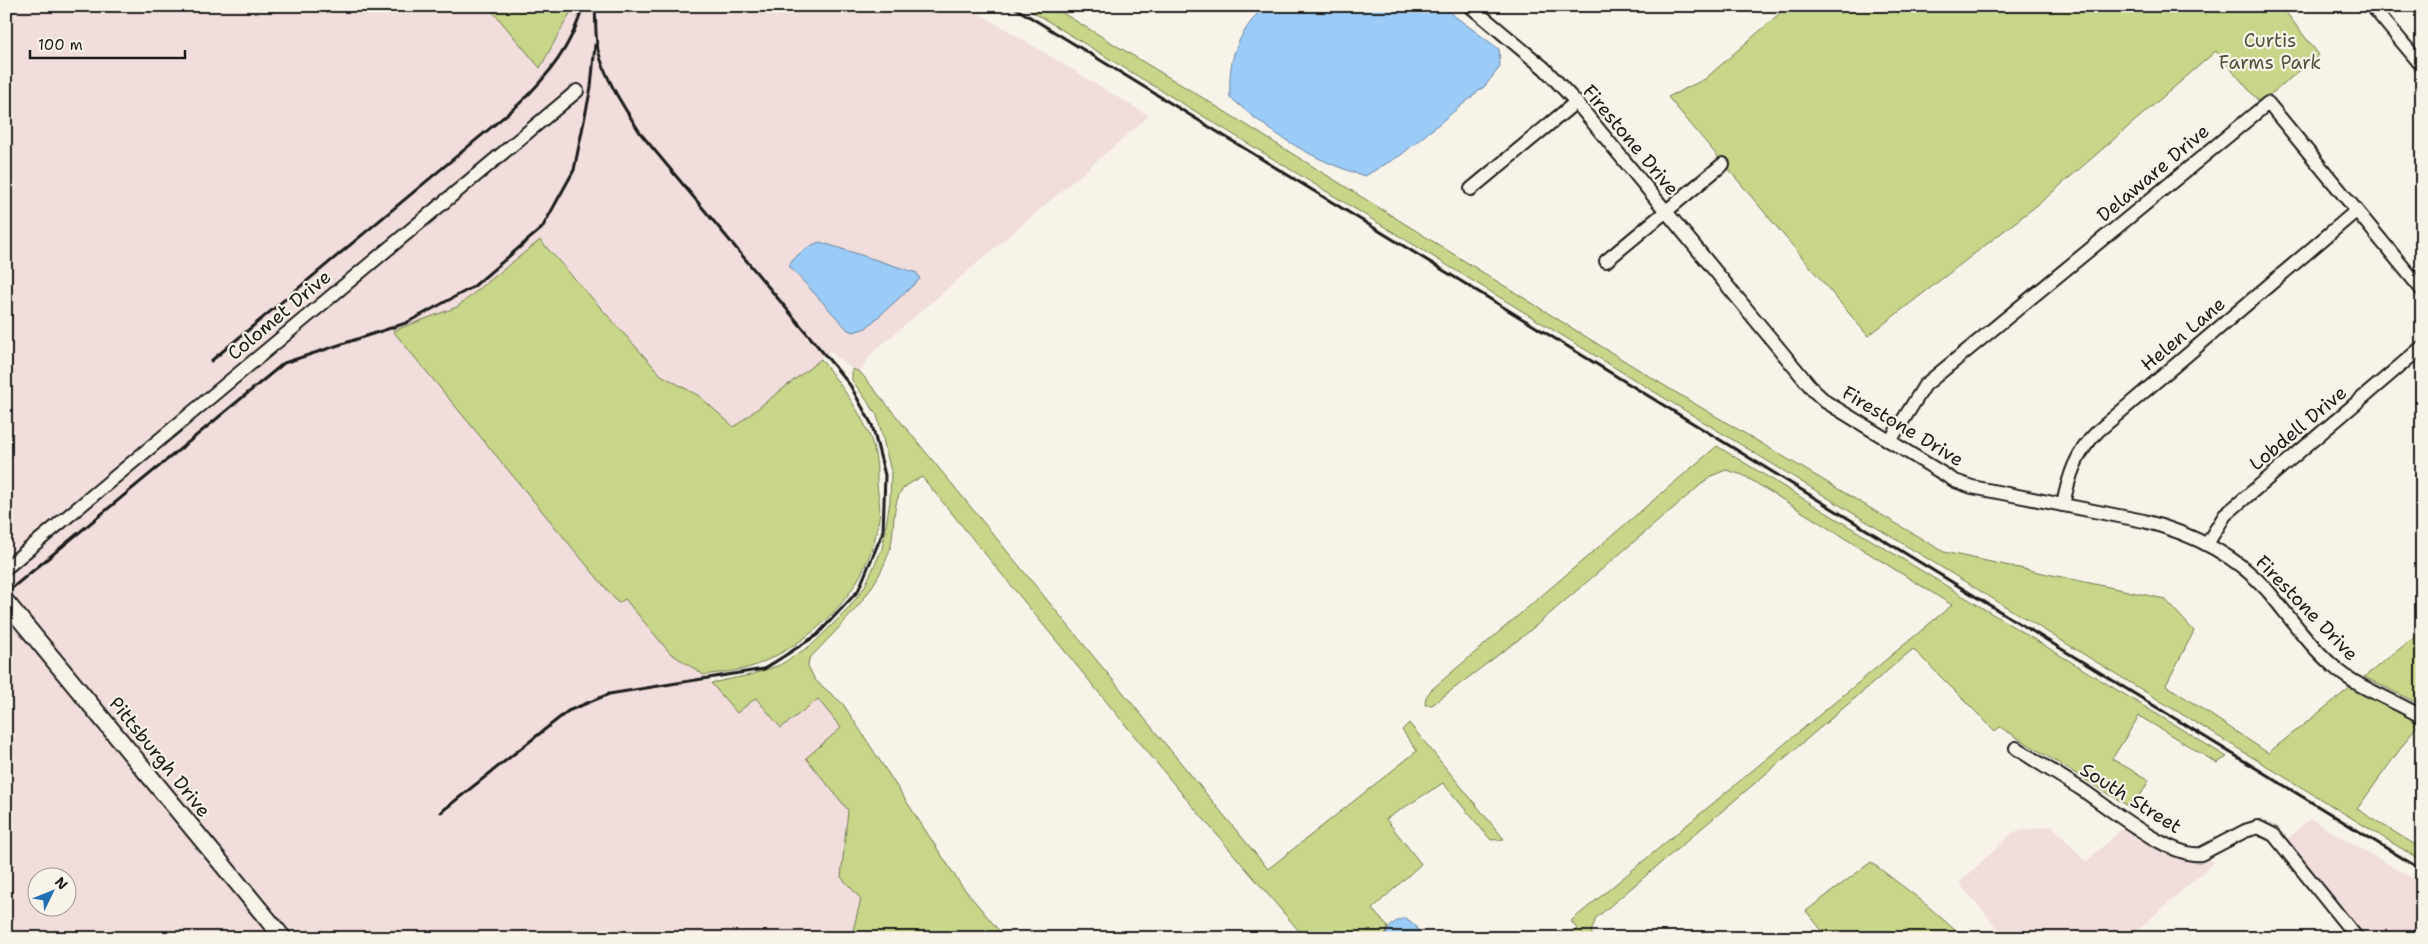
<svg xmlns="http://www.w3.org/2000/svg" width="2428" height="944" viewBox="0 0 2428 944" font-family="'Shantell Sans',sans-serif">
  <style>
    .built { fill: #f0dddc; fill-rule: evenodd }
    .green { fill: #c8d689; stroke: #727952 }
    .water { fill: #9bcbf7; stroke: #68859f }
    .lines { fill: none; stroke-linecap: round; stroke-linejoin: round }
    .street-casing { stroke: #1c1c1c; stroke-width: 16 }
    .secondary-casing { stroke: #1c1c1c; stroke-width: 20 }
    .street { stroke: #f7f3e8; stroke-width: 12 }
    .secondary { stroke: #f7f3e8; stroke-width: 16 }
    .rail { stroke: #1c1c1c; stroke-width: 3 }
    .labels { text-anchor: middle; dominant-baseline: central; stroke-width: 4.5; stroke-linejoin: round; paint-order: stroke }
    .park-label { font-size: 19px; fill: #50543d; stroke: #f7f3e8 }
    .street-label { font-size: 19px; fill: #1c1c1c; stroke: #f7f3e8 }
  </style>
  <rect width="100%" height="100%" fill="#f7f3e8"/>
  <filter id="ink" filterUnits="userSpaceOnUse"><feTurbulence type="fractalNoise" baseFrequency=".02" numOctaves="2"/><feDisplacementMap in="SourceGraphic" scale="10" xChannelSelector="R" yChannelSelector="G"/><feConvolveMatrix kernelMatrix="1 2 1 2 8 2 1 2 1" color-interpolation-filters="sRGB"/></filter>
  <g filter="url(#ink)">
    <g class="built">
      <path d="M 6,6 L 488,6 L 540,68 L 574,6 L 967,6 L 1149,116 L 872,353 L 860,372 L 852,369 L 830,351 L 735,427 L 699,396 L 661,375 L 541,240 L 457,307 L 394,331 L 619,603 L 625,598 L 670,653 L 704,675 L 737,713 L 756,698 L 781,728 L 818,699 L 842,728 L 806,758 L 848,810 L 841,876 L 861,899 L 851,938 L 6,938 ZM 38,876 L 68,876 L 68,906 L 38,906 Z"/>
      <polygon points="2135,817 2214,862 2129,938 2006,938 1959,883 2014,832 2052,826 2086,862"/>
      <polygon points="2310,819 2422,884 2422,938 2365,938 2285,841"/>
    </g>
    <g class="green">
      <polygon points="488,6 574,6 540,68"/>
      <polygon points="1023,6 1051,6 1203,98 1665,386 1944,552 2165,599 2194,631 2166,685 2268,753 2351,687 2400,710 2419,723 2357,809 2422,849 2422,861"/>
      <polygon points="1788,6 2281,6 2319,55 2260,103 2216,51 2040,203 1868,336 1668,97 1705,79"/>
      <path d="M 540,240 L 661,375 L 699,396 L 734,427 L 821,359 C 842,388 867,417 875,454 C 877,463 877,474 877,484 C 878,495 881,507 879,518 C 870,585 823,635 763,662 C 746,671 723,672 704,675 L 670,653 L 625,599 L 618,603 L 393,331 L 457,307 Z"/>
      <path d="M 852,369 L 860,372 L 1268,869 L 1417,751 L 1402,730 L 1409,723 L 1504,839 L 1491,840 L 1443,783 L 1386,819 L 1421,864 L 1372,909 L 1388,927 L 1385,937 L 1305,938 L 1178,789 L 922,477 C 916,480 910,483 905,487 C 891,498 895,533 890,549 C 876,594 840,626 809,659 L 808,666 L 815,680 L 843,704 L 961,885 L 1005,938 L 851,938 L 861,899 L 841,877 L 848,810 L 806,758 L 841,728 L 818,699 L 781,728 L 756,698 L 737,713 L 711,683 L 750,675 L 780,665 L 813,644 L 847,610 L 864,588 L 882,549 L 890,501 L 891,471 L 877,415 L 852,380 Z"/>
      <polygon points="1717,446 2227,757 2217,763 2139,716 2112,759 2149,780 2133,809 2000,727 1995,731 1913,649 1596,918 1591,932 1594,938 1566,938 1577,929 1571,921 1952,605 1743,475 1726,470 1711,476 1526,634 1432,705 1425,705 1426,697 1431,690"/>
      <polygon points="2422,631 2422,705 2364,677"/>
      <polygon points="1871,862 1922,901 1964,938 1828,938 1806,911"/>
    </g>
    <g class="water">
      <path d="M 1264,6 L 1441,6 L 1499,49 L 1500,67 L 1485,86 L 1401,155 L 1365,176 C 1313,161 1270,133 1230,97 C 1228,57 1237,36 1264,6 Z"/>
      <path d="M 820,242 L 917,273 L 920,279 L 866,328 L 854,332 L 848,330 L 789,266 C 794,256 809,245 820,242 Z"/>
      <path d="M 1406,918 L 1415,925 L 1422,938 L 1385,938 C 1389,926 1393,921 1406,918 Z"/>
    </g>
    <g class="lines">
      <defs>
        <g id="street">
          <path d="M 1470,6 L 1544,68 L 1576,102 L 1814,391 L 1826,402 L 1955,481 L 1972,487 L 2144,521 C 2190,533 2235,554 2268,591 C 2289,616 2308,644 2333,666 C 2358,689 2393,699 2422,717"/>
          <polyline points="2372,6 2422,66"/>
          <polyline points="1471,189 1576,102"/>
          <polyline points="1606,261 1723,164"/>
          <polyline points="1890,441 1925,385 2268,103 2422,290"/>
          <path d="M 2063,505 C 2069,475 2076,453 2098,431 L 2356,211"/>
          <polyline points="2207,544 2225,515 2422,347"/>
          <polyline points="6,568 577,91"/>
          <path d="M 2016,748 C 2037,762 2059,775 2081,789 C 2108,807 2170,858 2201,854 L 2245,831 L 2258,827 L 2274,835 L 2357,938"/>
        </g>
        <polyline id="secondary" points="6,602 283,938"/>
      </defs>
      <use href="#street" class="street-casing"/>
      <use href="#secondary" class="secondary-casing"/>
      <use href="#street" class="street"/>
      <use href="#secondary" class="secondary"/>
      <g class="rail">
        <polyline points="1012,6 2422,870"/>
        <path d="M 211,361 L 518,105 C 548,76 572,46 583,6"/>
        <polyline points="6,593 284,363 406,323 473,287 542,228 574,170 591,87 595,45"/>
        <path d="M 441,812 L 568,711 L 609,694 L 764,669 L 817,635 L 858,591 L 883,532 L 885,475 L 872,425 L 850,385 L 641,134 C 624,107 606,81 598,50 C 595,36 596,20 595,6"/>
      </g>
    </g>
  </g>
  <g class="labels">
    <g class="park-label">
      <text x="2270" y="40">Curtis<tspan x="2270" dy="22">Farms Park</tspan></text>
    </g>
    <g class="street-label">
      <text transform="translate(1631 140) rotate(50)">Firestone Drive</text>
      <text transform="translate(2153 173) rotate(-40)">Delaware Drive</text>
      <text transform="translate(279 315) rotate(-40)">Colomet Drive</text>
      <text transform="translate(2183 334) rotate(-40)">Helen Lane</text>
      <text transform="translate(1903 426) rotate(31)">Firestone Drive</text>
      <text transform="translate(2298 428) rotate(-40)">Lobdell Drive</text>
      <text transform="translate(2307 608) rotate(46)">Firestone Drive</text>
      <text transform="translate(160 757) rotate(51)">Pittsburgh Drive</text>
      <text transform="translate(2131 798) rotate(32)">South Street</text>
    </g>
  </g>
  <rect width="2428" height="944" fill="none" stroke="#f7f3e8" stroke-width="25"/>
  <rect x="12" y="12" width="2403" height="919" fill="none" stroke="#1c1c1c" stroke-width="2" filter="url(#ink)"/>
  <g transform="translate(52 892) rotate(47)"><circle r="24" fill="#f7f3e8" stroke="#9f9d96"/>
  <path d="M0-4L9 19L0 12L-9 19Z" fill="#1f6fb2"/>
  <text y="-8" font-size="14" font-weight="bold" text-anchor="middle" fill="#1c1c1c">N</text>
  </g>
  <path d="M30 50v8h155v-8" fill="none" stroke="#1c1c1c" stroke-width="2.5"/>
  <text x="38" y="50" font-size="15" fill="#1c1c1c" stroke="#f7f3e8" stroke-width="4" paint-order="stroke">100 m</text>
</svg>
